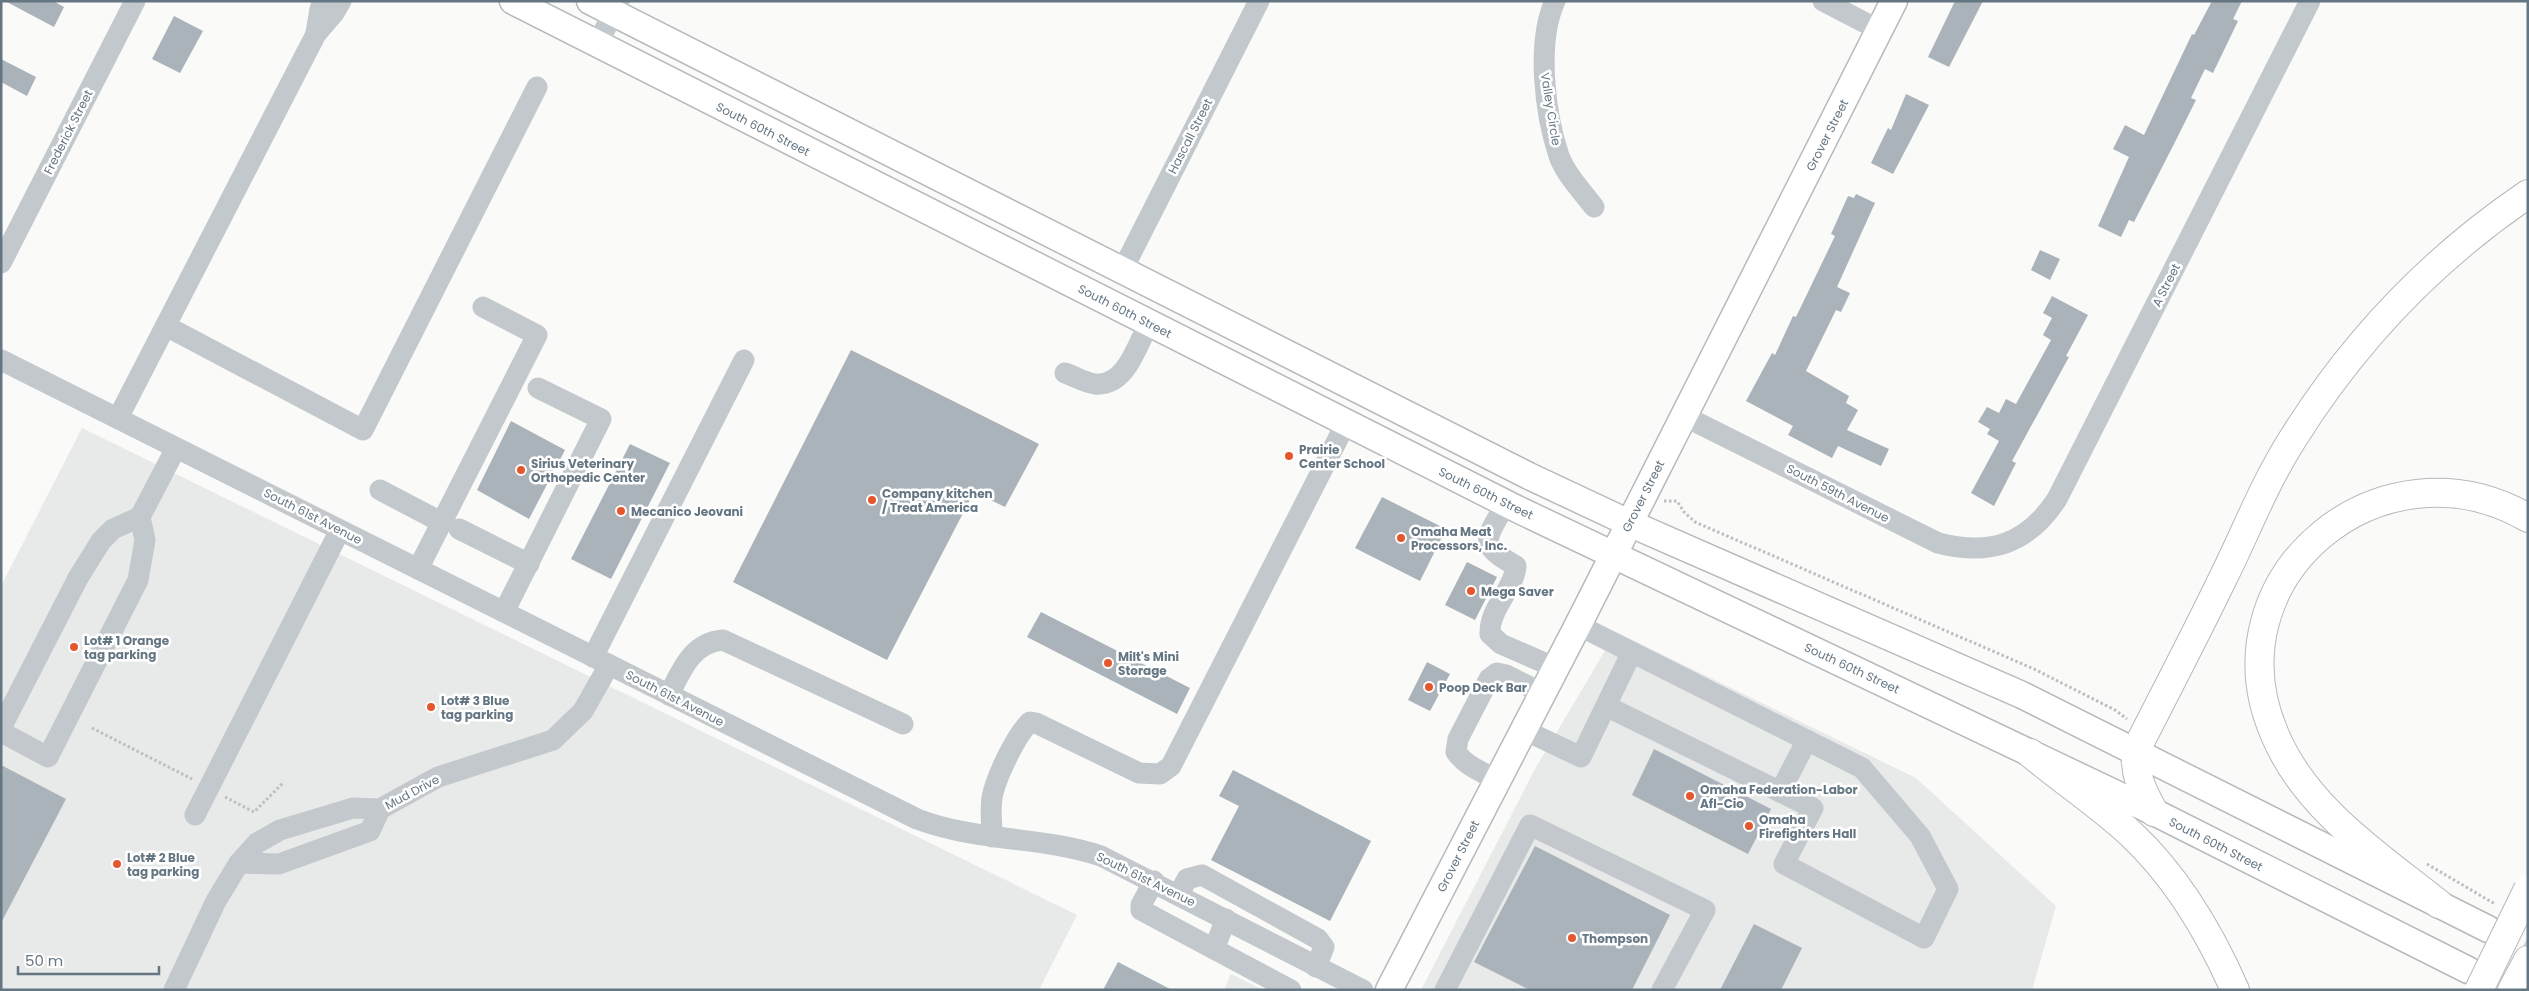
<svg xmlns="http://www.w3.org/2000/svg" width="2529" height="991" viewBox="0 0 2529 991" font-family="Poppins,sans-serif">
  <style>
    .built { fill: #e8e9e9 }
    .building { fill: #aab3b9 }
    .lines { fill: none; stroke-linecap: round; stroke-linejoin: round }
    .major-tunnel { stroke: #d5d9db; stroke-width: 26; stroke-dasharray: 26 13; stroke-linecap: butt }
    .major-casing { stroke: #b5babe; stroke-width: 29 }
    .highway-casing { stroke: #b4b9bd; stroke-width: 30 }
    .path { stroke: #bbbfc2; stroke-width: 3; stroke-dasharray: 2.5 2.5; stroke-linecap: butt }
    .minor { stroke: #c3c8cc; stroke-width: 21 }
    .major { stroke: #fff; stroke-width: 26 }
    .highway { stroke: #fff; stroke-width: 28 }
    .highway-bridge-casing { stroke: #b4b9bd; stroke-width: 30; stroke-linecap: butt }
    .highway-bridge { stroke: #fff; stroke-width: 28 }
    .poi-dot { fill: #e4572e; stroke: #fff; stroke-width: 2 }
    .labels { text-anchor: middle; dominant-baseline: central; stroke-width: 5; stroke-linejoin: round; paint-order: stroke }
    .street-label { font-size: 12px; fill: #657683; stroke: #fff }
    .poi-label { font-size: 12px; font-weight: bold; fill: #657683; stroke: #fff; text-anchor: start }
  </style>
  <rect width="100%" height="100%" fill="#fafaf8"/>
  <g class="built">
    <polygon points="82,428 1077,915 1039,990 1,990 1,586"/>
    <polygon points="1616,632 1916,778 2056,906 2032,990 1421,990 1535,769"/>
    <polygon points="1231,974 1263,990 1224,990"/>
  </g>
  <g class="building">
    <polygon points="5,1 53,1 64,7 54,27"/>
    <polygon points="1955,1 1983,1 1949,67 1928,57"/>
    <polygon points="2212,1 2242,1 2233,19 2238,21 2213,73 2205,69 2191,98 2196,100 2174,144 2134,222 2129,220 2121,237 2098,226 2129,157 2113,149 2125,125 2144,135 2192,34 2194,35"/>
    <polygon points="174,16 203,31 180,73 152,59"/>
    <polygon points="1,59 36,77 27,96 1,82"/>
    <polygon points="1906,94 1929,105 1893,174 1871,163 1888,128 1891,130"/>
    <polygon points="1856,194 1875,203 1837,287 1850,293 1841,312 1836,310 1806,371 1849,396 1846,403 1858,410 1847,430 1889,449 1881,466 1838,446 1832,458 1788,435 1793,426 1746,401 1772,353 1775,355 1793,316 1796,317 1835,236 1831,234 1848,196 1854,198"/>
    <polygon points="2040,250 2060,259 2050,280 2031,270"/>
    <polygon points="2052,296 2088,315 2066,356 2069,357 2012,461 2016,463 1994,506 1971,493 1999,441 1987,434 1990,429 1978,422 1987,407 1999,413 2006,399 2016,404 2051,340 2043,335 2052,318 2043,313"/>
    <polygon points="851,350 1039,444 1005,507 974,492 887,660 733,582"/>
    <polygon points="511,421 565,450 529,519 477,490"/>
    <polygon points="630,444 670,463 611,579 571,559"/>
    <polygon points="1382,497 1446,529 1420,581 1355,548"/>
    <polygon points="1467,562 1497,577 1475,620 1445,605"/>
    <polygon points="1041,612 1190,688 1177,714 1027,637"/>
    <polygon points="1427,662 1450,674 1430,711 1408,700"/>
    <polygon points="1654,749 1771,809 1748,854 1632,795"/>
    <polygon points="1,765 66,799 1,923"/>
    <polygon points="1233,770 1371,841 1330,921 1211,860 1239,806 1219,796"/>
    <polygon points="1535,846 1670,915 1632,990 1530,990 1474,962"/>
    <polygon points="1754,924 1802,948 1781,990 1720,990"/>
    <polygon points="1118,962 1172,990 1103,990"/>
  </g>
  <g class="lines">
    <polyline class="major-tunnel" points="2488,929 2528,949"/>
    <defs>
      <g id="major">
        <polyline points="513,1 1517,509 2154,812 2468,970"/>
        <polyline points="590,1 1529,476 1629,523 2022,695 2488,929"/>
        <polyline points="1389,990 1578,625 1894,1"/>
      </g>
      <g id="highway">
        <path d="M 2030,753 C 2063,781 2100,805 2131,834 C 2177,877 2210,933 2235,990"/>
        <path d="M 2154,812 C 2142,791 2134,774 2136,750 C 2165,693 2195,636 2223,578 C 2246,532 2264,484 2292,440 C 2353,342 2432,259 2528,194"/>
        <path d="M 2439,904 C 2378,855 2306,809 2275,735 C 2206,577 2382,433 2528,518"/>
        <polyline points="2512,990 2528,960"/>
      </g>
    </defs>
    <use href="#major" class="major-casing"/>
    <use href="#highway" class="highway-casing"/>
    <g class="path">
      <polyline points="1664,501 1677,501 1684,512 1695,522 2034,669 2115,710 2127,719"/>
      <polyline points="92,728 192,779"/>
      <polyline points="225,797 254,812 284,782"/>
      <polyline points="2427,864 2495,904"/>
    </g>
    <g class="minor">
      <path d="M 1555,1 C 1536,43 1545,114 1559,156 C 1566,175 1582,191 1594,207"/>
      <polyline points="1823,1 1879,30"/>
      <polyline points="316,33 320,9 323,1"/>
      <polyline points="597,45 619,1"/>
      <polyline points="1,263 135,1"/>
      <polyline points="1122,271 1259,1"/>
      <polyline points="166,326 363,430 537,87"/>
      <path d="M 1,360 L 917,819 C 978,842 1040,836 1101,856 L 1363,990"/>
      <path d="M 1065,373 C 1074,376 1085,383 1095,384 C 1126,387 1137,345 1149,323"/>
      <path d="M 1684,416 L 1938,543 C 1989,556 2027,545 2057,499 L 2310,1"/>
      <polyline points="118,418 316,34 334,13 341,1"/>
      <polyline points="380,490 441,522"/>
      <path d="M 1506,503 C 1487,539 1475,543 1516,566 C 1515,588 1489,608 1490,634 L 1501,644 L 1556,668"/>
      <polyline points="459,529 529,564"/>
      <polyline points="418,569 537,335 483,307"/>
      <polyline points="504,612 601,419 538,388"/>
      <polyline points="1578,625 1862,768 1920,836 1948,889 1924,938 1784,864 1813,808 1606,706"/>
      <polyline points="593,657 744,360"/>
      <path d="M 669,695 C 681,671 692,642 723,640 L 903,724"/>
      <polyline points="1,728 78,578 101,541 113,529 140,517 176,448"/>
      <polyline points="1524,730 1581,757 1632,652"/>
      <polyline points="1,732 48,757 138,580 145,540 140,517"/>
      <path d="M 1497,780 C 1482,772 1466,766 1456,752 L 1458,739 L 1489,679 L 1497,673 L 1506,675 L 1542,693"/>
      <polyline points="1780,792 1807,740"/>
      <polyline points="195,815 340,530"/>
      <path d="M 992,837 C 992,825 990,811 992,798 C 995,779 1016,735 1030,722 L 1036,723 L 1139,773 L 1160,774 L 1171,766 L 1346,423"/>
      <polyline points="239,863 279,864 370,831 380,809"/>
      <polyline points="1154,881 1141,905 1141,910 1214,949"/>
      <polyline points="1179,894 1187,879 1202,875 1318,939 1324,947 1316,967"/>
      <polyline points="1226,919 1214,949 1291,990"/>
      <polyline points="174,990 216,901 239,863 257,843 280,830 353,808 380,809 438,777 553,740 583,711 609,665"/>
      <polyline points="1445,990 1530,825 1705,910 1662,990"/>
    </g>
    <use href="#major" class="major"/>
    <use href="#highway" class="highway"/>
    <defs>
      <polyline id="highway-bridge" points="2479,990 2528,889"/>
    </defs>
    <use href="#highway-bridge" class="highway-bridge-casing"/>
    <use href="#highway-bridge" class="highway-bridge"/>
  </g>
  <g class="poi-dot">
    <circle cx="1289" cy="456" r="5"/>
    <circle cx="521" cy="470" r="5"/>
    <circle cx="872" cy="500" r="5"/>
    <circle cx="621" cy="511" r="5"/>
    <circle cx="1401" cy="538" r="5"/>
    <circle cx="1471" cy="591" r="5"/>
    <circle cx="74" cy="647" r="5"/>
    <circle cx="1108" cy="663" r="5"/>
    <circle cx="1429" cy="687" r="5"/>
    <circle cx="431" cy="707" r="5"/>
    <circle cx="1690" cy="796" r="5"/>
    <circle cx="1749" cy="826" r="5"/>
    <circle cx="117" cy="864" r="5"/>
    <circle cx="1572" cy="938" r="5"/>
  </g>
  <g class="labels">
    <g class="street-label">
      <text transform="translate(1551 109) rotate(81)">Valley Circle</text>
      <text transform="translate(763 129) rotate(27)">South 60th Street</text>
      <text transform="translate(68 132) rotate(-63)">Frederick Street</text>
      <text transform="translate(1827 135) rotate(-63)">Grover Street</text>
      <text transform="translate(1190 136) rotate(-63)">Hascall Street</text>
      <text transform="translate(2166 285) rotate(-63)">A Street</text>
      <text transform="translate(1125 311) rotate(27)">South 60th Street</text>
      <text transform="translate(1486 493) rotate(26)">South 60th Street</text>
      <text transform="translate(1838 493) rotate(27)">South 59th Avenue</text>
      <text transform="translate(1643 496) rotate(-63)">Grover Street</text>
      <text transform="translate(313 516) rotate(27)">South 61st Avenue</text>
      <text transform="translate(1852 668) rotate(25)">South 60th Street</text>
      <text transform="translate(675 698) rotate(27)">South 61st Avenue</text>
      <text transform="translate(412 792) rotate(-28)">Mud Drive</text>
      <text transform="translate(2216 844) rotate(27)">South 60th Street</text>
      <text transform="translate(1458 856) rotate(-63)">Grover Street</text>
      <text transform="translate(1146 879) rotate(26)">South 61st Avenue</text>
    </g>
    <g class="poi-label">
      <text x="1299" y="449">Prairie<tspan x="1299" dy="14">Center School</tspan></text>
      <text x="531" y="463">Sirius Veterinary<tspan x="531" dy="14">Orthopedic Center</tspan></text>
      <text x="882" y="493">Company kitchen<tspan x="882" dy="14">/ Treat America</tspan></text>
      <text x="631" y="511">Mecanico Jeovani</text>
      <text x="1411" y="531">Omaha Meat<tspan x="1411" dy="14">Processors, Inc.</tspan></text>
      <text x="1481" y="591">Mega Saver</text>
      <text x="84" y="640">Lot# 1 Orange<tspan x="84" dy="14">tag parking</tspan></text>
      <text x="1118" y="656">Milt's Mini<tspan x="1118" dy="14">Storage</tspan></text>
      <text x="1439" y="687">Poop Deck Bar</text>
      <text x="441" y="700">Lot# 3 Blue<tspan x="441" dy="14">tag parking</tspan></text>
      <text x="1700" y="789">Omaha Federation-Labor<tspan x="1700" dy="14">Afl-Cio</tspan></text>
      <text x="1759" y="819">Omaha<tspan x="1759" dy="14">Firefighters Hall</tspan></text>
      <text x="127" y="857">Lot# 2 Blue<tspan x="127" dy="14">tag parking</tspan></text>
      <text x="1582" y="938">Thompson</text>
    </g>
  </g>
  <rect width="2529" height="991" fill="none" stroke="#657683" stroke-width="5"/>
  <path d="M18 966v8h141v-8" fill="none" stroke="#657683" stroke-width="2.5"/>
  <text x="25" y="966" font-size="15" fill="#657683" stroke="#ffffff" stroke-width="4" paint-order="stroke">50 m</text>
</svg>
